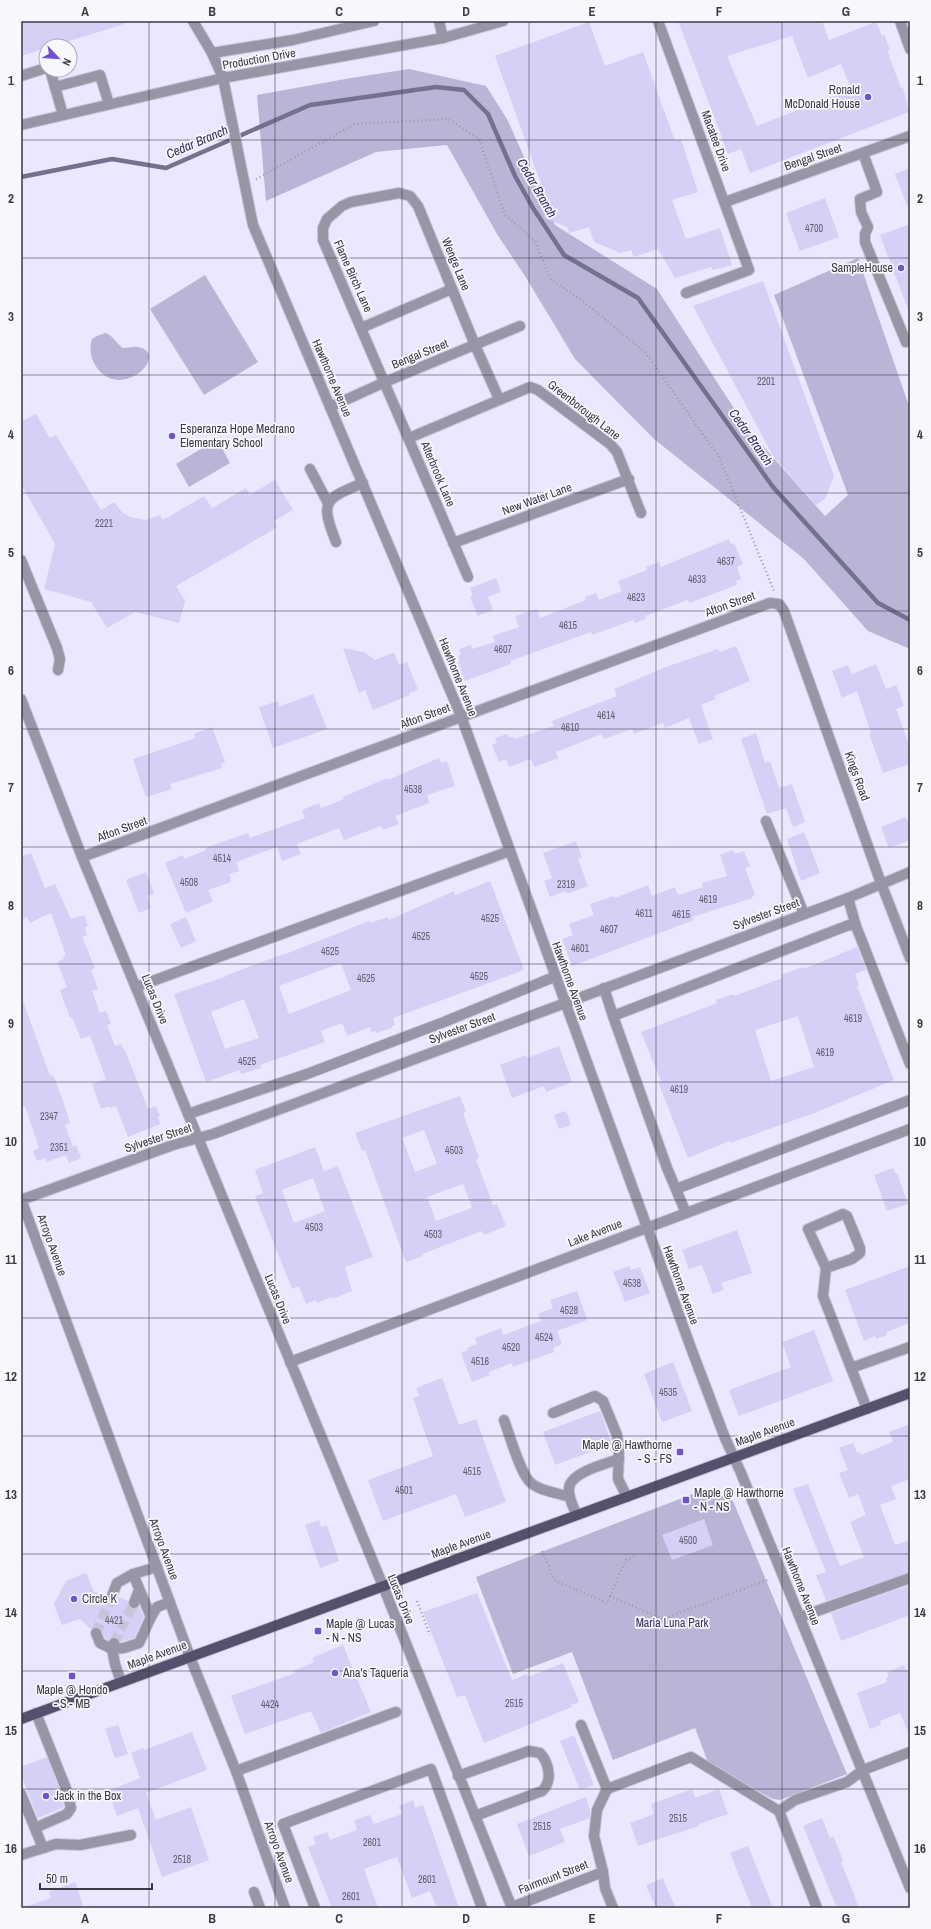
<svg xmlns="http://www.w3.org/2000/svg" width="931" height="1929" viewBox="0 0 931 1929" font-family="'Archivo Narrow',sans-serif">
  <style>
    .green { fill: #b8b5d7 }
    .lines { fill: none; stroke-linecap: round; stroke-linejoin: round }
    .stream { stroke: #73718d; stroke-width: 4.5 }
    .building { fill: #d4d0f6; fill-rule: evenodd }
    .minor-tunnel { stroke: #c7c5d9; stroke-width: 10; stroke-dasharray: 10 5; stroke-linecap: butt }
    .minor-casing { stroke: #c7c5d9; stroke-width: 12 }
    .major-casing { stroke: #c7c5d9; stroke-width: 12 }
    .path { stroke: #9d9bac; stroke-width: 2.5; stroke-dasharray: 1 3; stroke-linecap: butt }
    .minor { stroke: #9796a6; stroke-width: 10 }
    .major { stroke: #54516d; stroke-width: 10 }
    .grid { fill: none; stroke: #3a3944; stroke-width: 1; stroke-opacity: 0.55 }
    .poi-dot { fill: #6f53cd; stroke: #f8f7fd; stroke-width: 1.5 }
    .labels { text-anchor: middle; dominant-baseline: central; stroke-width: 3.5; stroke-linejoin: round; paint-order: stroke }
    .number-label { font-size: 10px; fill: #605f70 }
    .street-label { font-size: 12px; fill: #3a3944; stroke: #f8f7fd }
    .poi-label { font-size: 12px; fill: #3a3944; stroke: #f8f7fd; text-anchor: start }
    .park-label { font-size: 12px; fill: #372f5f; stroke: #f8f7fd }
    .water-label { font-size: 13px; font-style: italic; fill: #352c5c; stroke: #f8f7fd }
    .neatline { fill: none; stroke: #3a3944; stroke-width: 1.5 }
    .grid-label { font-size: 13px; text-anchor: middle; font-weight: bold; fill: #3a3944 }
  </style>
  <rect width="100%" height="100%" fill="#eae8fe"/>
  <g class="green">
    <polygon points="409,69 486,86 507,119 555,225 657,289 746,427 825,516 848,495 774,295 858,258 910,409 910,649 868,631 804,559 654,439 575,359 525,276 497,234 447,145 376,152 266,201 257,95 351,78"/>
    <polygon points="205,275 258,362 204,395 150,309"/>
    <path d="M 106,333 C 114,337 116,343 123,348 C 128,348 133,346 138,347 C 171,353 123,402 97,368 C 91,359 89,350 92,339 L 99,335 Z"/>
    <polygon points="217,439 230,463 189,487 176,464"/>
    <polygon points="706,1489 733,1501 847,1774 780,1800 773,1799 709,1765 695,1728 613,1760 572,1652 513,1674 476,1577"/>
  </g>
  <g class="lines">
    <polyline class="stream" points="21,177 112,159 166,168 310,105 436,87 464,90 488,114 515,176 533,208 564,255 638,298 773,487 878,603 910,620"/>
  </g>
  <g class="building">
    <polygon points="21,21 124,21 124,24 53,46 46,46 46,48 21,56"/>
    <path d="M 678,21 L 822,21 L 829,40 L 876,22 L 882,36 L 884,34 L 890,50 L 888,50 L 889,56 L 901,88 L 903,88 L 909,112 L 750,173 L 741,149 L 728,154 ZM 792,36 L 808,78 L 841,64 L 851,89 L 757,126 L 727,56 Z"/>
    <polygon points="589,22 605,66 643,52 675,141 681,139 698,192 672,200 686,239 720,228 732,265 713,270 711,267 675,278 658,249 634,257 631,250 620,253 594,242 589,227 569,233 567,227 545,218 534,186 541,184 495,56"/>
    <polygon points="910,168 910,210 909,210 895,174"/>
    <polygon points="825,198 839,237 800,251 786,213"/>
    <polygon points="910,224 910,312 909,312 880,235"/>
    <polygon points="763,281 834,476 825,499 816,505 773,456 693,306"/>
    <polygon points="36,414 50,438 56,435 101,510 114,502 122,512 130,517 146,520 160,515 163,520 204,496 212,508 246,488 250,495 275,480 293,510 274,521 277,526 271,531 176,586 185,601 179,623 135,612 107,628 91,602 44,589 55,544 21,484 21,422"/>
    <polygon points="729,539 731,544 734,543 743,564 737,567 741,579 736,581 737,585 689,603 688,600 645,616 646,619 635,623 633,620 592,635 591,632 510,661 511,664 465,681 458,662 460,661 458,656 461,654 459,649 471,645 472,649 495,642 493,636 519,627 515,616 537,609 540,618 586,600 585,597 596,593 599,600 622,591 618,581 647,570 646,567 659,562 661,567"/>
    <polygon points="496,578 501,592 488,597 493,610 478,616 470,597 473,596 470,588"/>
    <polygon points="736,646 750,681 714,696 716,699 701,705 713,739 699,744 689,718 665,728 663,723 634,734 632,729 604,739 602,734 556,752 558,758 534,767 531,759 509,767 506,759 499,762 492,745 497,743 495,738 507,734 509,738 513,736 514,739 554,726 552,721 617,696 614,689 666,667 718,649 720,652"/>
    <polygon points="343,648 364,652 375,660 394,652 399,665 407,662 418,690 409,693 410,695 373,710 365,690 359,693"/>
    <polygon points="876,664 886,689 896,685 904,706 896,709 910,747 910,764 883,773 869,734 871,733 857,691 842,698 832,671 848,665 852,674"/>
    <polygon points="313,694 327,729 273,748 259,707 278,701 279,707"/>
    <polygon points="212,727 225,762 221,764 222,768 170,784 172,789 146,797 133,759 196,738 194,734"/>
    <polygon points="756,733 765,763 770,761 779,788 792,784 805,822 793,827 786,808 767,814 741,739"/>
    <polygon points="439,758 441,763 447,761 455,786 427,795 429,803 395,816 399,824 383,830 381,826 344,840 339,828 297,844 301,854 282,861 277,847 236,862 239,871 229,874 231,882 208,890 213,901 186,913 165,863 183,855 185,859 206,850 205,848 248,833 250,838 305,818 302,810 319,803 321,808 344,799 343,797 387,778 388,780"/>
    <polygon points="906,817 910,826 910,840 889,848 881,827"/>
    <polygon points="804,832 820,873 801,881 787,839"/>
    <polygon points="576,841 582,858 578,859 588,886 567,894 566,891 550,897 544,881 552,878 543,853"/>
    <polygon points="733,850 735,854 744,851 750,866 745,868 755,895 752,896 753,898 692,917 694,920 572,966 562,939 573,935 569,924 594,915 590,904 614,896 615,898 648,885 652,896 675,887 678,895 703,887 702,883 727,876 720,855"/>
    <polygon points="31,853 45,888 55,884 71,919 84,915 88,926 85,927 87,935 82,937 95,968 91,970 98,989 92,991 100,1013 106,1011 111,1024 107,1025 115,1046 121,1044 124,1051 125,1050 148,1109 156,1106 160,1116 158,1117 160,1124 128,1137 116,1106 111,1108 110,1106 101,1109 92,1084 106,1079 90,1036 81,1039 72,1017 70,1018 60,990 67,987 57,962 64,959 63,956 66,955 51,913 30,923 27,917 21,920 21,857"/>
    <polygon points="146,872 154,893 147,896 151,908 139,913 126,880"/>
    <path d="M 490,881 L 524,970 L 393,1018 L 395,1025 L 392,1026 L 392,1028 L 376,1033 L 375,1031 L 371,1032 L 370,1027 L 347,1036 L 342,1023 L 321,1031 L 325,1042 L 260,1065 L 261,1068 L 241,1074 L 240,1070 L 206,1082 L 174,994 L 227,976 L 227,975 L 283,954 L 283,955 L 369,921 L 370,923 L 388,917 L 389,920 L 454,891 L 455,895 ZM 341,963 L 351,990 L 289,1014 L 279,986 ZM 244,999 L 259,1038 L 225,1049 L 211,1012 Z"/>
    <polygon points="186,917 196,941 181,948 170,924"/>
    <path d="M 857,947 L 866,970 L 855,974 L 859,985 L 857,986 L 894,1080 L 817,1112 L 730,1143 L 729,1141 L 688,1158 L 658,1082 L 661,1081 L 641,1032 L 717,1003 L 716,1000 L 733,994 L 734,996 L 782,978 L 781,975 L 803,967 L 804,969 ZM 798,1016 L 814,1067 L 771,1081 L 755,1030 Z"/>
    <polygon points="21,1001 23,1001 50,1076 53,1075 62,1098 70,1123 65,1125 73,1147 76,1145 81,1158 69,1163 66,1155 46,1162 45,1158 37,1161 33,1151 39,1148 25,1106 21,1107"/>
    <polygon points="559,1046 572,1082 546,1092 544,1086 512,1098 500,1065 526,1055 527,1058"/>
    <path d="M 460,1096 L 466,1112 L 463,1113 L 479,1158 L 476,1160 L 493,1205 L 497,1204 L 506,1226 L 484,1235 L 482,1231 L 422,1254 L 423,1256 L 406,1262 L 365,1150 L 362,1151 L 355,1133 ZM 424,1130 L 437,1164 L 415,1172 L 402,1138 ZM 463,1184 L 472,1208 L 436,1221 L 427,1197 Z"/>
    <polygon points="566,1111 571,1125 559,1129 554,1115"/>
    <path d="M 315,1147 L 324,1171 L 338,1166 L 373,1257 L 345,1267 L 352,1291 L 333,1299 L 332,1297 L 317,1303 L 316,1300 L 306,1304 L 299,1286 L 292,1289 L 255,1196 L 263,1193 L 255,1170 ZM 313,1178 L 325,1211 L 294,1223 L 282,1190 Z"/>
    <polygon points="893,1168 895,1173 897,1173 908,1204 887,1211 874,1175"/>
    <polygon points="737,1230 752,1273 721,1283 724,1290 713,1294 702,1265 689,1269 682,1250"/>
    <polygon points="630,1266 631,1270 640,1267 650,1293 625,1302 613,1272"/>
    <polygon points="910,1266 910,1323 886,1332 887,1335 876,1339 875,1336 864,1341 845,1290"/>
    <polygon points="577,1291 587,1320 557,1331 562,1344 553,1348 554,1352 513,1367 512,1363 489,1372 490,1375 472,1382 461,1353 468,1350 467,1348 477,1344 475,1338 501,1328 503,1335 541,1321 538,1314 553,1308 550,1300"/>
    <polygon points="814,1330 833,1381 739,1416 729,1390 791,1367 782,1342"/>
    <polygon points="673,1362 692,1411 662,1422 644,1374"/>
    <polygon points="442,1378 459,1425 476,1419 506,1502 465,1517 456,1494 383,1521 368,1480 433,1456 413,1398 419,1396 416,1388"/>
    <polygon points="600,1411 612,1444 555,1465 543,1432"/>
    <polygon points="910,1424 910,1479 891,1486 896,1499 880,1505 895,1545 910,1540 910,1572 826,1601 816,1575 826,1572 793,1489 808,1484 840,1566 864,1557 850,1522 866,1515 858,1494 849,1498 839,1473 848,1470 839,1448 853,1443 857,1453 860,1452 861,1455 893,1442 889,1432"/>
    <polygon points="704,1519 713,1545 672,1560 662,1535"/>
    <polygon points="319,1520 321,1527 327,1525 339,1561 320,1568 305,1525"/>
    <polygon points="86,1573 94,1592 106,1595 107,1600 110,1602 116,1601 120,1597 128,1601 129,1607 132,1609 135,1609 139,1606 144,1617 134,1638 120,1642 119,1638 113,1637 108,1640 105,1638 100,1628 94,1627 91,1629 80,1619 62,1625 54,1604 66,1581"/>
    <polygon points="910,1585 910,1615 841,1641 831,1613"/>
    <polygon points="477,1593 512,1680 527,1674 528,1677 563,1663 579,1702 571,1705 572,1707 484,1743 465,1695 457,1697 423,1612"/>
    <polygon points="343,1645 371,1712 321,1733 311,1711 245,1734 231,1696 295,1673 294,1671 314,1662 312,1658"/>
    <polygon points="903,1665 910,1676 910,1736 900,1713 880,1721 881,1725 870,1729 857,1693 887,1682 886,1678 889,1677 887,1673"/>
    <polygon points="118,1725 128,1754 115,1758 105,1729"/>
    <polygon points="192,1732 207,1770 146,1793 156,1820 191,1807 209,1860 162,1877 138,1808 117,1816 108,1791 140,1778 131,1753 143,1748 144,1750"/>
    <polygon points="574,1735 594,1785 580,1790 560,1741"/>
    <polygon points="47,1757 61,1793 64,1807 38,1818 21,1775 21,1767"/>
    <polygon points="692,1789 695,1798 719,1789 728,1814 699,1824 699,1826 638,1846 630,1823 654,1814 651,1804"/>
    <polygon points="586,1797 590,1810 590,1818 560,1829 565,1842 529,1856 517,1824"/>
    <polygon points="413,1800 415,1808 423,1805 459,1908 437,1908 430,1891 412,1898 397,1857 364,1869 378,1908 332,1908 308,1847 316,1844 313,1837 327,1832 330,1840 357,1830 354,1820 370,1815 374,1824 402,1814 399,1806"/>
    <polygon points="822,1818 830,1838 833,1836 839,1850 843,1861 841,1862 859,1908 837,1908 803,1826"/>
    <polygon points="748,1846 773,1908 752,1908 730,1853"/>
    <polygon points="663,1878 668,1891 676,1908 656,1908 646,1885"/>
    <polygon points="75,1882 83,1905 76,1908 29,1908 28,1906 51,1898 49,1892"/>
  </g>
  <g class="lines">
    <g class="minor-tunnel">
      <polyline points="96,1633 112,1596"/>
      <polyline points="114,1643 134,1603"/>
    </g>
    <defs>
      <g id="minor">
        <polyline points="193,21 212,53 223,78 253,225 461,716 691,1348 725,1438 741,1473 910,1888"/>
        <polyline points="439,21 443,38"/>
        <polyline points="658,21 749,270 686,293"/>
        <polyline points="900,21 910,49"/>
        <polyline points="212,53 293,40 374,21"/>
        <polyline points="50,70 55,87"/>
        <polyline points="21,76 46,68"/>
        <polyline points="63,115 55,87 100,75 109,104"/>
        <polyline points="21,125 223,78 443,38 503,21"/>
        <polyline points="863,153 877,192 860,199 861,212 868,227 865,234 865,242 906,342 910,341"/>
        <polyline points="725,202 910,136"/>
        <polyline points="361,328 452,289"/>
        <polyline points="330,407 385,382 520,326"/>
        <polyline points="409,438 530,387 538,390 610,444 617,452 641,513"/>
        <polyline points="310,469 328,503"/>
        <path d="M 336,542 C 320,501 324,499 363,483"/>
        <polyline points="453,543 629,479"/>
        <polyline points="21,560 57,648 60,659 58,670"/>
        <polyline points="468,577 323,240 323,228 327,219 342,206 351,202 399,193 410,196 418,206 475,345 499,399"/>
        <polyline points="21,699 82,857 383,1586 512,1908"/>
        <polyline points="766,821 804,914"/>
        <polyline points="82,857 770,603 779,604 784,611 881,883 910,958"/>
        <polyline points="848,898 856,926"/>
        <polyline points="136,987 510,851"/>
        <polyline points="604,988 613,1016"/>
        <polyline points="188,1114 307,1074 444,1022 554,977"/>
        <polyline points="676,1189 910,1100"/>
        <polyline points="21,1199 190,1657 236,1771 285,1908"/>
        <polyline points="21,1200 173,1145 213,1134 848,898 910,872"/>
        <polyline points="686,1213 667,1168 613,1016 849,925 856,926 910,1064"/>
        <polyline points="826,1268 852,1259 860,1253 860,1248 847,1216 843,1214 808,1229 826,1268 823,1296 867,1409"/>
        <polyline points="290,1362 910,1129"/>
        <polyline points="851,1368 910,1347"/>
        <polyline points="553,1413 595,1396 603,1401 617,1435 619,1448 618,1479 627,1497"/>
        <path d="M 504,1420 C 510,1436 519,1469 529,1481 C 538,1491 558,1493 570,1497"/>
        <path d="M 577,1515 C 573,1507 568,1497 569,1488 C 571,1472 606,1464 619,1459"/>
        <polyline points="133,1574 151,1617"/>
        <polyline points="112,1596 117,1583 133,1574 157,1567"/>
        <polyline points="134,1603 139,1590"/>
        <polyline points="800,1617 910,1578"/>
        <polyline points="96,1633 100,1643 112,1649 115,1664 121,1682"/>
        <polyline points="114,1643 112,1649 124,1648 139,1643 151,1617 157,1607 170,1602"/>
        <polyline points="581,1725 607,1789 691,1757 779,1811"/>
        <polyline points="236,1771 396,1712"/>
        <path d="M 458,1776 L 529,1751 L 540,1753 C 549,1763 553,1781 542,1791 L 475,1816"/>
        <polyline points="607,1789 597,1810 594,1836 603,1872 605,1888 613,1908"/>
        <polyline points="21,1794 43,1848"/>
        <polyline points="35,1828 67,1814 71,1808 67,1791 36,1713"/>
        <polyline points="21,1855 56,1844 80,1845 131,1835"/>
        <polyline points="254,1892 260,1908"/>
        <polyline points="512,1907 603,1872"/>
        <polyline points="315,1908 283,1824 431,1769 482,1908"/>
        <polyline points="817,1908 779,1811 795,1800 847,1782 863,1770 910,1752"/>
      </g>
      <polyline id="major" points="21,1719 910,1393"/>
    </defs>
    <use href="#minor" class="minor-casing"/>
    <use href="#major" class="major-casing"/>
    <g class="path">
      <polyline points="256,179 355,124 449,119 479,139 505,215 535,241 551,280 580,299 645,352 719,457 774,591"/>
      <polyline points="542,1551 554,1580 607,1603 626,1560 636,1556"/>
      <polyline points="610,1596 663,1619 770,1579"/>
      <polyline points="417,1601 430,1635"/>
    </g>
    <use href="#minor" class="minor"/>
    <use href="#major" class="major"/>
  </g>
  <path class="grid" d="M 149,21 L 149,1908M 275,21 L 275,1908M 402,21 L 402,1908M 529,21 L 529,1908M 656,21 L 656,1908M 782,21 L 782,1908M 21,140 L 910,140M 21,258 L 910,258M 21,375 L 910,375M 21,493 L 910,493M 21,611 L 910,611M 21,729 L 910,729M 21,847 L 910,847M 21,964 L 910,964M 21,1082 L 910,1082M 21,1200 L 910,1200M 21,1318 L 910,1318M 21,1436 L 910,1436M 21,1554 L 910,1554M 21,1671 L 910,1671M 21,1789 L 910,1789"/>
  <g class="poi-dot">
    <circle cx="868" cy="97" r="4"/>
    <circle cx="901" cy="268" r="4"/>
    <circle cx="172" cy="436" r="4"/>
    <rect x="676" y="1448" width="8" height="8" rx="2"/>
    <rect x="682" y="1496" width="8" height="8" rx="2"/>
    <circle cx="74" cy="1599" r="4"/>
    <rect x="314" y="1627" width="8" height="8" rx="2"/>
    <circle cx="335" cy="1673" r="4"/>
    <rect x="68" y="1672" width="8" height="8" rx="2"/>
    <circle cx="46" cy="1796" r="4"/>
  </g>
  <g class="labels">
    <g class="number-label">
      <text x="814" y="228">4700</text>
      <text x="766" y="381">2201</text>
      <text x="104" y="523">2221</text>
      <text x="726" y="561">4637</text>
      <text x="697" y="579">4633</text>
      <text x="636" y="597">4623</text>
      <text x="568" y="625">4615</text>
      <text x="503" y="649">4607</text>
      <text x="606" y="715">4614</text>
      <text x="570" y="727">4610</text>
      <text x="413" y="789">4538</text>
      <text x="222" y="858">4514</text>
      <text x="189" y="882">4508</text>
      <text x="566" y="884">2319</text>
      <text x="708" y="899">4619</text>
      <text x="644" y="913">4611</text>
      <text x="681" y="914">4615</text>
      <text x="490" y="918">4525</text>
      <text x="609" y="929">4607</text>
      <text x="421" y="936">4525</text>
      <text x="580" y="948">4601</text>
      <text x="330" y="951">4525</text>
      <text x="479" y="976">4525</text>
      <text x="366" y="978">4525</text>
      <text x="853" y="1018">4619</text>
      <text x="825" y="1052">4619</text>
      <text x="247" y="1061">4525</text>
      <text x="679" y="1089">4619</text>
      <text x="49" y="1116">2347</text>
      <text x="59" y="1147">2351</text>
      <text x="454" y="1150">4503</text>
      <text x="314" y="1227">4503</text>
      <text x="433" y="1234">4503</text>
      <text x="632" y="1283">4538</text>
      <text x="569" y="1310">4528</text>
      <text x="544" y="1337">4524</text>
      <text x="511" y="1347">4520</text>
      <text x="480" y="1361">4516</text>
      <text x="668" y="1392">4535</text>
      <text x="472" y="1471">4515</text>
      <text x="404" y="1490">4501</text>
      <text x="688" y="1540">4500</text>
      <text x="114" y="1620">4421</text>
      <text x="514" y="1703">2515</text>
      <text x="270" y="1704">4424</text>
      <text x="678" y="1818">2515</text>
      <text x="542" y="1826">2515</text>
      <text x="372" y="1842">2601</text>
      <text x="182" y="1859">2518</text>
      <text x="427" y="1879">2601</text>
      <text x="351" y="1896">2601</text>
    </g>
    <g class="street-label">
      <text transform="translate(259 59) rotate(-10)">Production Drive</text>
      <text transform="translate(716 141) rotate(70)">Macatee Drive</text>
      <text transform="translate(813 157) rotate(-19)">Bengal Street</text>
      <text transform="translate(456 264) rotate(68)">Wenge Lane</text>
      <text transform="translate(353 276) rotate(66)">Flame Birch Lane</text>
      <text transform="translate(420 354) rotate(-22)">Bengal Street</text>
      <text transform="translate(332 378) rotate(67)">Hawthorne Avenue</text>
      <text transform="translate(584 410) rotate(38)">Greenborough Lane</text>
      <text transform="translate(438 474) rotate(67)">Alterbrook Lane</text>
      <text transform="translate(537 499) rotate(-20)">New Water Lane</text>
      <text transform="translate(730 604) rotate(-20)">Afton Street</text>
      <text transform="translate(458 677) rotate(68)">Hawthorne Avenue</text>
      <text transform="translate(425 716) rotate(-20)">Afton Street</text>
      <text transform="translate(857 776) rotate(70)">Kings Road</text>
      <text transform="translate(122 829) rotate(-20)">Afton Street</text>
      <text transform="translate(766 914) rotate(-20)">Sylvester Street</text>
      <text transform="translate(570 981) rotate(70)">Hawthorne Avenue</text>
      <text transform="translate(155 999) rotate(68)">Lucas Drive</text>
      <text transform="translate(462 1028) rotate(-20)">Sylvester Street</text>
      <text transform="translate(158 1138) rotate(-18)">Sylvester Street</text>
      <text transform="translate(595 1233) rotate(-21)">Lake Avenue</text>
      <text transform="translate(52 1245) rotate(70)">Arroyo Avenue</text>
      <text transform="translate(681 1285) rotate(70)">Hawthorne Avenue</text>
      <text transform="translate(278 1299) rotate(68)">Lucas Drive</text>
      <text transform="translate(765 1432) rotate(-20)">Maple Avenue</text>
      <text transform="translate(461 1544) rotate(-20)">Maple Avenue</text>
      <text transform="translate(164 1549) rotate(70)">Arroyo Avenue</text>
      <text transform="translate(801 1586) rotate(68)">Hawthorne Avenue</text>
      <text transform="translate(401 1599) rotate(68)">Lucas Drive</text>
      <text transform="translate(157 1655) rotate(-20)">Maple Avenue</text>
      <text transform="translate(279 1852) rotate(70)">Arroyo Avenue</text>
      <text transform="translate(553 1877) rotate(-21)">Fairmount Street</text>
    </g>
    <g class="poi-label">
      <text x="860" y="90" text-anchor="end">Ronald<tspan x="860" dy="14">McDonald House</tspan></text>
      <text x="893" y="268" text-anchor="end">SampleHouse</text>
      <text x="180" y="429">Esperanza Hope Medrano<tspan x="180" dy="14">Elementary School</tspan></text>
      <text x="672" y="1445" text-anchor="end">Maple @ Hawthorne<tspan x="672" dy="14">- S - FS</tspan></text>
      <text x="694" y="1493">Maple @ Hawthorne<tspan x="694" dy="14">- N - NS</tspan></text>
      <text x="82" y="1599">Circle K</text>
      <text x="326" y="1624">Maple @ Lucas<tspan x="326" dy="14">- N - NS</tspan></text>
      <text x="343" y="1673">Ana's Taqueria</text>
      <text x="72" y="1690" text-anchor="middle">Maple @ Hondo<tspan x="72" dy="14">- S - MB</tspan></text>
      <text x="54" y="1796">Jack in the Box</text>
    </g>
    <g class="park-label">
      <text x="672" y="1623">Maria Luna Park</text>
    </g>
    <g class="water-label">
      <text transform="translate(197 142) rotate(-23)">Cedar Branch</text>
      <text transform="translate(537 188) rotate(60)">Cedar Branch</text>
      <text transform="translate(751 437) rotate(55)">Cedar Branch</text>
    </g>
  </g>
  <rect width="931" height="1929" fill="none" stroke="#f8f7fd" stroke-width="44"/>
  <g transform="translate(58 58) rotate(115)"><circle r="19" fill="#f8f7fd" stroke="#acabb3"/>
  <path d="M0-3L7 15L0 10L-7 15Z" fill="#6f53cd"/>
  <text y="-6" font-size="11" font-weight="bold" text-anchor="middle" fill="#3a3944">N</text>
  </g>
  <path d="M40 1883v6h112v-6" fill="none" stroke="#3a3944" stroke-width="2"/>
  <text x="46" y="1883" font-size="12" fill="#3a3944" stroke="#f8f7fd" stroke-width="3" paint-order="stroke">50 m</text>
  <rect x="22" y="22" width="887" height="1885" class="neatline"/>
  <g class="grid-label">
    <text x="85" y="16">A</text>
    <text x="212" y="16">B</text>
    <text x="339" y="16">C</text>
    <text x="466" y="16">D</text>
    <text x="592" y="16">E</text>
    <text x="719" y="16">F</text>
    <text x="846" y="16">G</text>
    <text x="11" y="85">1</text>
    <text x="920" y="85">1</text>
    <text x="11" y="203">2</text>
    <text x="920" y="203">2</text>
    <text x="11" y="321">3</text>
    <text x="920" y="321">3</text>
    <text x="11" y="439">4</text>
    <text x="920" y="439">4</text>
    <text x="11" y="557">5</text>
    <text x="920" y="557">5</text>
    <text x="11" y="675">6</text>
    <text x="920" y="675">6</text>
    <text x="11" y="792">7</text>
    <text x="920" y="792">7</text>
    <text x="11" y="910">8</text>
    <text x="920" y="910">8</text>
    <text x="11" y="1028">9</text>
    <text x="920" y="1028">9</text>
    <text x="11" y="1146">10</text>
    <text x="920" y="1146">10</text>
    <text x="11" y="1264">11</text>
    <text x="920" y="1264">11</text>
    <text x="11" y="1381">12</text>
    <text x="920" y="1381">12</text>
    <text x="11" y="1499">13</text>
    <text x="920" y="1499">13</text>
    <text x="11" y="1617">14</text>
    <text x="920" y="1617">14</text>
    <text x="11" y="1735">15</text>
    <text x="920" y="1735">15</text>
    <text x="11" y="1853">16</text>
    <text x="920" y="1853">16</text>
    <text x="85" y="1923">A</text>
    <text x="212" y="1923">B</text>
    <text x="339" y="1923">C</text>
    <text x="466" y="1923">D</text>
    <text x="592" y="1923">E</text>
    <text x="719" y="1923">F</text>
    <text x="846" y="1923">G</text>
  </g>
</svg>
